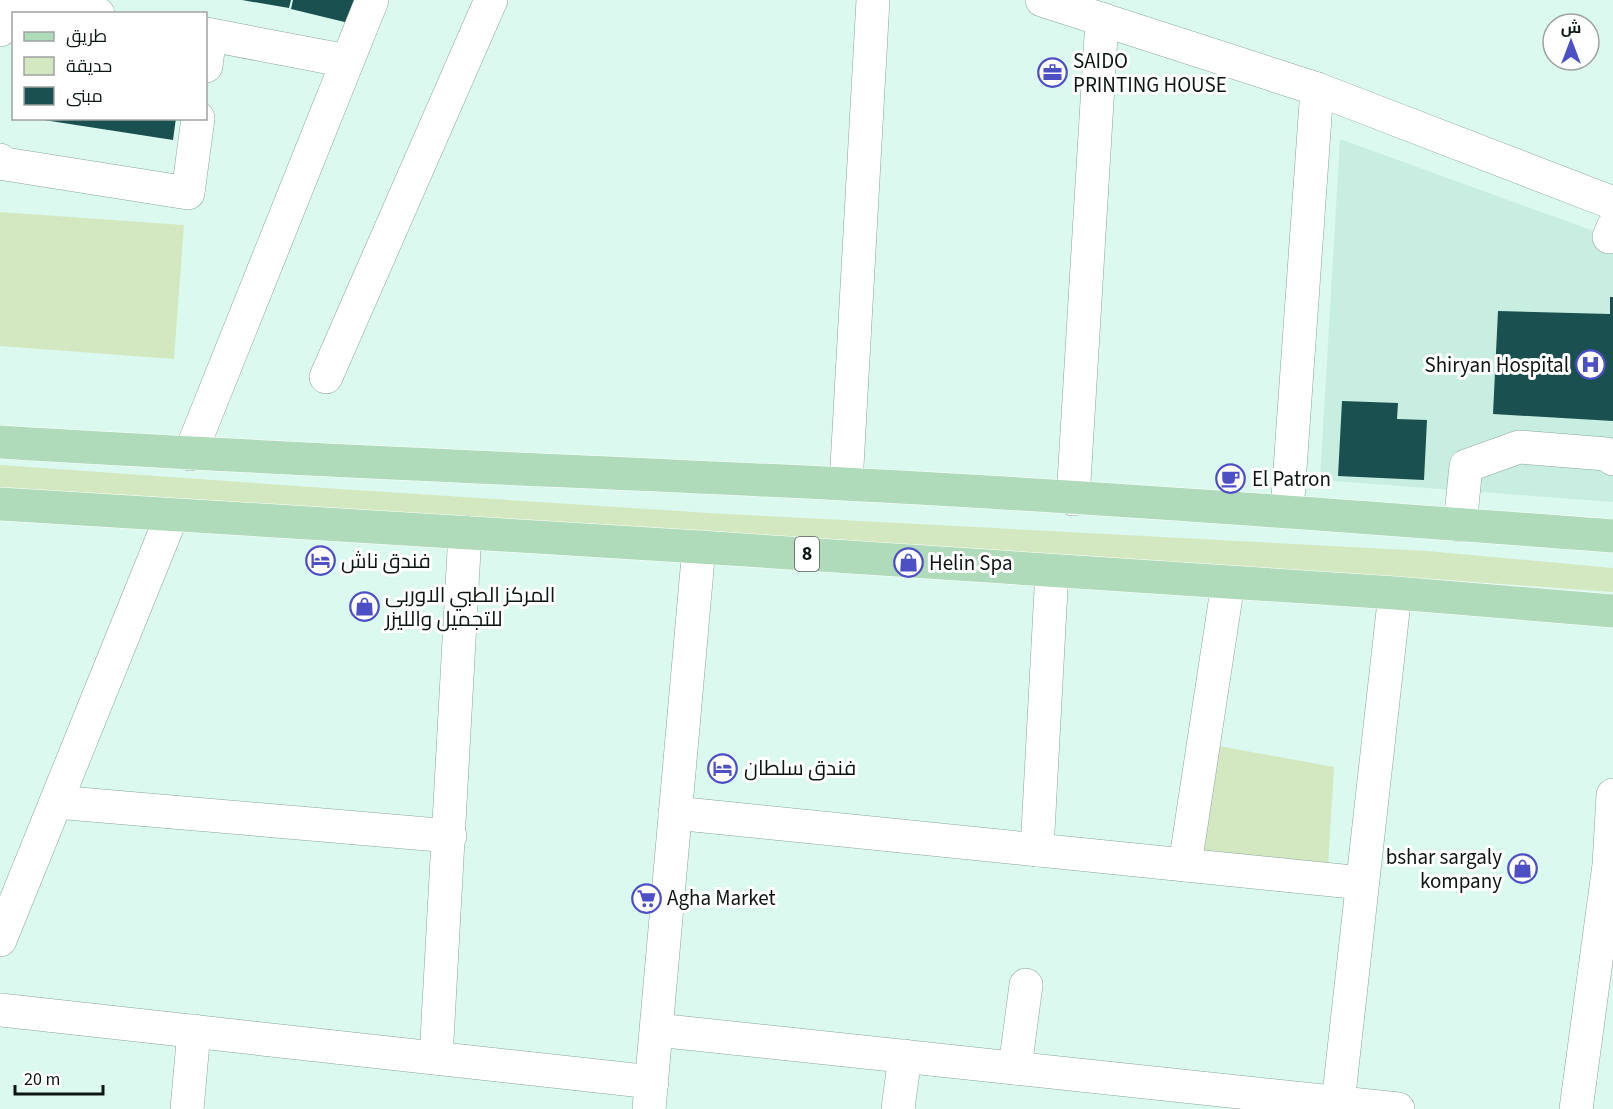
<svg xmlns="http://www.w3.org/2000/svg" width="1613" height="1109" viewBox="0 0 1613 1109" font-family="'Source Sans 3',Cairo,sans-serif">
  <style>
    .built { fill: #c8eee1 }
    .green { fill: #d3e8c1 }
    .building { fill: #1a504f }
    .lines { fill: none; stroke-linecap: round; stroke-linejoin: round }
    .minor-casing { stroke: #8aa59c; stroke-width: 34 }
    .major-casing { stroke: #fff; stroke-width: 34 }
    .minor { stroke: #fff; stroke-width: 33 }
    .major { stroke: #afdbbb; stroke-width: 33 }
    .labels { text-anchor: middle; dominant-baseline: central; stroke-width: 6; stroke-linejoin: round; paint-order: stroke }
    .shield { fill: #fff; stroke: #555c5a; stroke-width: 1.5 }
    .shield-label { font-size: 20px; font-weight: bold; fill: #0c1613 }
    .poi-label { font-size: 21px; fill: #0c1613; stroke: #fff; text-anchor: start }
  </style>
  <rect width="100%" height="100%" fill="#dcf9ef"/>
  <polygon class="built" points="1340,139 1613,238 1613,502 1320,480"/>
  <g class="green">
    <polygon points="0,212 184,225 174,359 0,346"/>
    <polygon points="0,465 340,489 709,513 1427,551 1613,568 1613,592 1432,579 973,555 0,491"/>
    <polygon points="1219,746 1334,767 1328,867 1198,856"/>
  </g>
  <g class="building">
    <polygon points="242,0 291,0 289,8"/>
    <polygon points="293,0 367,0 361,26 291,9"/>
    <polygon points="31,118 176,118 173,140"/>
    <polygon points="1610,297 1613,297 1613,421 1493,414 1498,311 1610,314"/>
    <polygon points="1342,401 1398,403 1397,419 1427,420 1424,480 1338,476"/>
  </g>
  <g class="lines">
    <defs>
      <g id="minor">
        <polyline points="27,0 98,14"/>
        <polyline points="1042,0 1317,89 1613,203"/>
        <polyline points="0,30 3,0"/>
        <polyline points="206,34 347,61"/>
        <polyline points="206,66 210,35"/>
        <polyline points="0,160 5,164 188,193 198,118"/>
        <polyline points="1609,237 1613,227"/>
        <polyline points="326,377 491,0"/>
        <polyline points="190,454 372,0"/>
        <polyline points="846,484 873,0"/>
        <polyline points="1073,499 1102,19"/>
        <polyline points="1287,511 1317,89"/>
        <polyline points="1460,525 1466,466 1519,447 1606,454 1613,459"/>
        <polyline points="56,802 450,836"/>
        <polyline points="675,813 1362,883"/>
        <polyline points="1037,850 1052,571"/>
        <polyline points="1185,865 1228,583"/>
        <polyline points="0,940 172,515"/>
        <polyline points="0,1010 652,1082"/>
        <polyline points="657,1030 1398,1109"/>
        <polyline points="436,1058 465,532"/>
        <polyline points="1015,1068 1026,985"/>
        <polyline points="1338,1103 1395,593"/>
        <polyline points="187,1109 194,1031"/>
        <polyline points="649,1109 699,547"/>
        <polyline points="898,1109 905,1056"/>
        <polyline points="1576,1109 1609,865 1613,795"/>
      </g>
      <g id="major">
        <path d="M 0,442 C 281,460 562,470 843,484 C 1100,497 1357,517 1613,536"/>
        <polyline points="0,504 699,547 1395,593 1613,611"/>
      </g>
    </defs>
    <use href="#minor" class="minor-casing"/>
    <use href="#major" class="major-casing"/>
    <use href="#minor" class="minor"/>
    <use href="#major" class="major"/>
  </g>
  <defs>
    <symbol id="office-ring" viewBox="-11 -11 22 22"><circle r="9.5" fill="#fff" stroke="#4d4fc5" stroke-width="1.5"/><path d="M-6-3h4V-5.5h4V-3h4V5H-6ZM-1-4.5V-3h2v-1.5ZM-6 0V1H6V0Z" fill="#4d4fc5"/></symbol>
    <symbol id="hospital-ring" viewBox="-11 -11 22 22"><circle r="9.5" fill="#fff" stroke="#4d4fc5" stroke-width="1.5"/><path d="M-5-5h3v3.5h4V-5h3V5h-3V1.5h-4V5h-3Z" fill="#4d4fc5"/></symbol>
    <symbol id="cafe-ring" viewBox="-11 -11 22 22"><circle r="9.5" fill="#fff" stroke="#4d4fc5" stroke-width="1.5"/><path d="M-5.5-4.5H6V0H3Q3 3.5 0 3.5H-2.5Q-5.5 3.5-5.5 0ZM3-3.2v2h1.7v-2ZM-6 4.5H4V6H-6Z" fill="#4d4fc5"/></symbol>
    <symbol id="hotel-ring" viewBox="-11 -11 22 22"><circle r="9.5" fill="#fff" stroke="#4d4fc5" stroke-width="1.5"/><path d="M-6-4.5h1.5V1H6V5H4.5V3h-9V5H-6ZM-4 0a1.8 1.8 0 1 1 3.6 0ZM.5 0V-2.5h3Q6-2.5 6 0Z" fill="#4d4fc5"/></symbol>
    <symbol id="shop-ring" viewBox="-11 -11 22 22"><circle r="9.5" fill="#fff" stroke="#4d4fc5" stroke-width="1.5"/><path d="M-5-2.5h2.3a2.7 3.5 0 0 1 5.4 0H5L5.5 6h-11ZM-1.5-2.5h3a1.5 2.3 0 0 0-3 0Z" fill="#4d4fc5"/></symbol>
    <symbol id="supermarket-ring" viewBox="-11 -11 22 22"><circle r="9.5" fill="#fff" stroke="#4d4fc5" stroke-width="1.5"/><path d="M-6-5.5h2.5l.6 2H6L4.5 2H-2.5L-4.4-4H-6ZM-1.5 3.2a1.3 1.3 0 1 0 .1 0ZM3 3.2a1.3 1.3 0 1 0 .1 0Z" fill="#4d4fc5"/></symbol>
  </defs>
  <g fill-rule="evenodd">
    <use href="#office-ring" x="1036" y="56" width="33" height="33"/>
    <use href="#hospital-ring" x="1574" y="348" width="33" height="33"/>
    <use href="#cafe-ring" x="1214" y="462" width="33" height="33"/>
    <use href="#hotel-ring" x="304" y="544" width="33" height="33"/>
    <use href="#shop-ring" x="892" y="546" width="33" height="33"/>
    <use href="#shop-ring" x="348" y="590" width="33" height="33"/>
    <use href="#hotel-ring" x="706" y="752" width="33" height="33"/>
    <use href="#shop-ring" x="1506" y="852" width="33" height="33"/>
    <use href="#supermarket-ring" x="630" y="882" width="33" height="33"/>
  </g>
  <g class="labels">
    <rect class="shield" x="795" y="537" width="24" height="34" rx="4.5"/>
    <g class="shield-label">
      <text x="807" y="554">8</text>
    </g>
    <g class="poi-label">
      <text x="1073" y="61">SAIDO<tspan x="1073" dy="24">PRINTING HOUSE</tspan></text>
      <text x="1569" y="365" text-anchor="end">Shiryan Hospital</text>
      <text x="1252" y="479">El Patron</text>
      <text x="341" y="561">فندق ناش</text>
      <text x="929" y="563">Helin Spa</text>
      <text x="385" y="595">المركز الطبي الاوربي<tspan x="385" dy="24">للتجميل والليزر</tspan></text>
      <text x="744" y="768">فندق سلطان</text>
      <text x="1502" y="857" text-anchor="end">bshar sargaly<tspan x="1502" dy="24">kompany</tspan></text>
      <text x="667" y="898">Agha Market</text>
    </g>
  </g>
  <rect x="12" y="12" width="195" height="108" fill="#ffffff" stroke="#9ea2a1" stroke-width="1.5"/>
  <rect x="24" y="32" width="30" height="9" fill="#afdbbb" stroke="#9ea2a1" stroke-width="1.5"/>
  <text x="66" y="42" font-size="18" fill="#0c1613">طريق</text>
  <rect x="24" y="57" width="30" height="18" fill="#d3e8c1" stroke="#9ea2a1" stroke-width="1.5"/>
  <text x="66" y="72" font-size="18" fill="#0c1613">حديقة</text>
  <rect x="24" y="87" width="30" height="18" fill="#1a504f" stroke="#9ea2a1" stroke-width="1.5"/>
  <text x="66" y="102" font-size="18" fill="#0c1613">مبنى</text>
  <g transform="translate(1571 42)"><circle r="28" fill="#ffffff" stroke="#9ea2a1" stroke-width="1.5"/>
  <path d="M0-4.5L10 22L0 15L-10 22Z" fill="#4d4fc5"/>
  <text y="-9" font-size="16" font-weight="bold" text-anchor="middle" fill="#0c1613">ش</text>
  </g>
  <path d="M15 1085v9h88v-9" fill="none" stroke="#0c1613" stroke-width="3"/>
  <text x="24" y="1085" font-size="18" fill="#0c1613" stroke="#ffffff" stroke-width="4.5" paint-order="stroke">20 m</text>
</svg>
